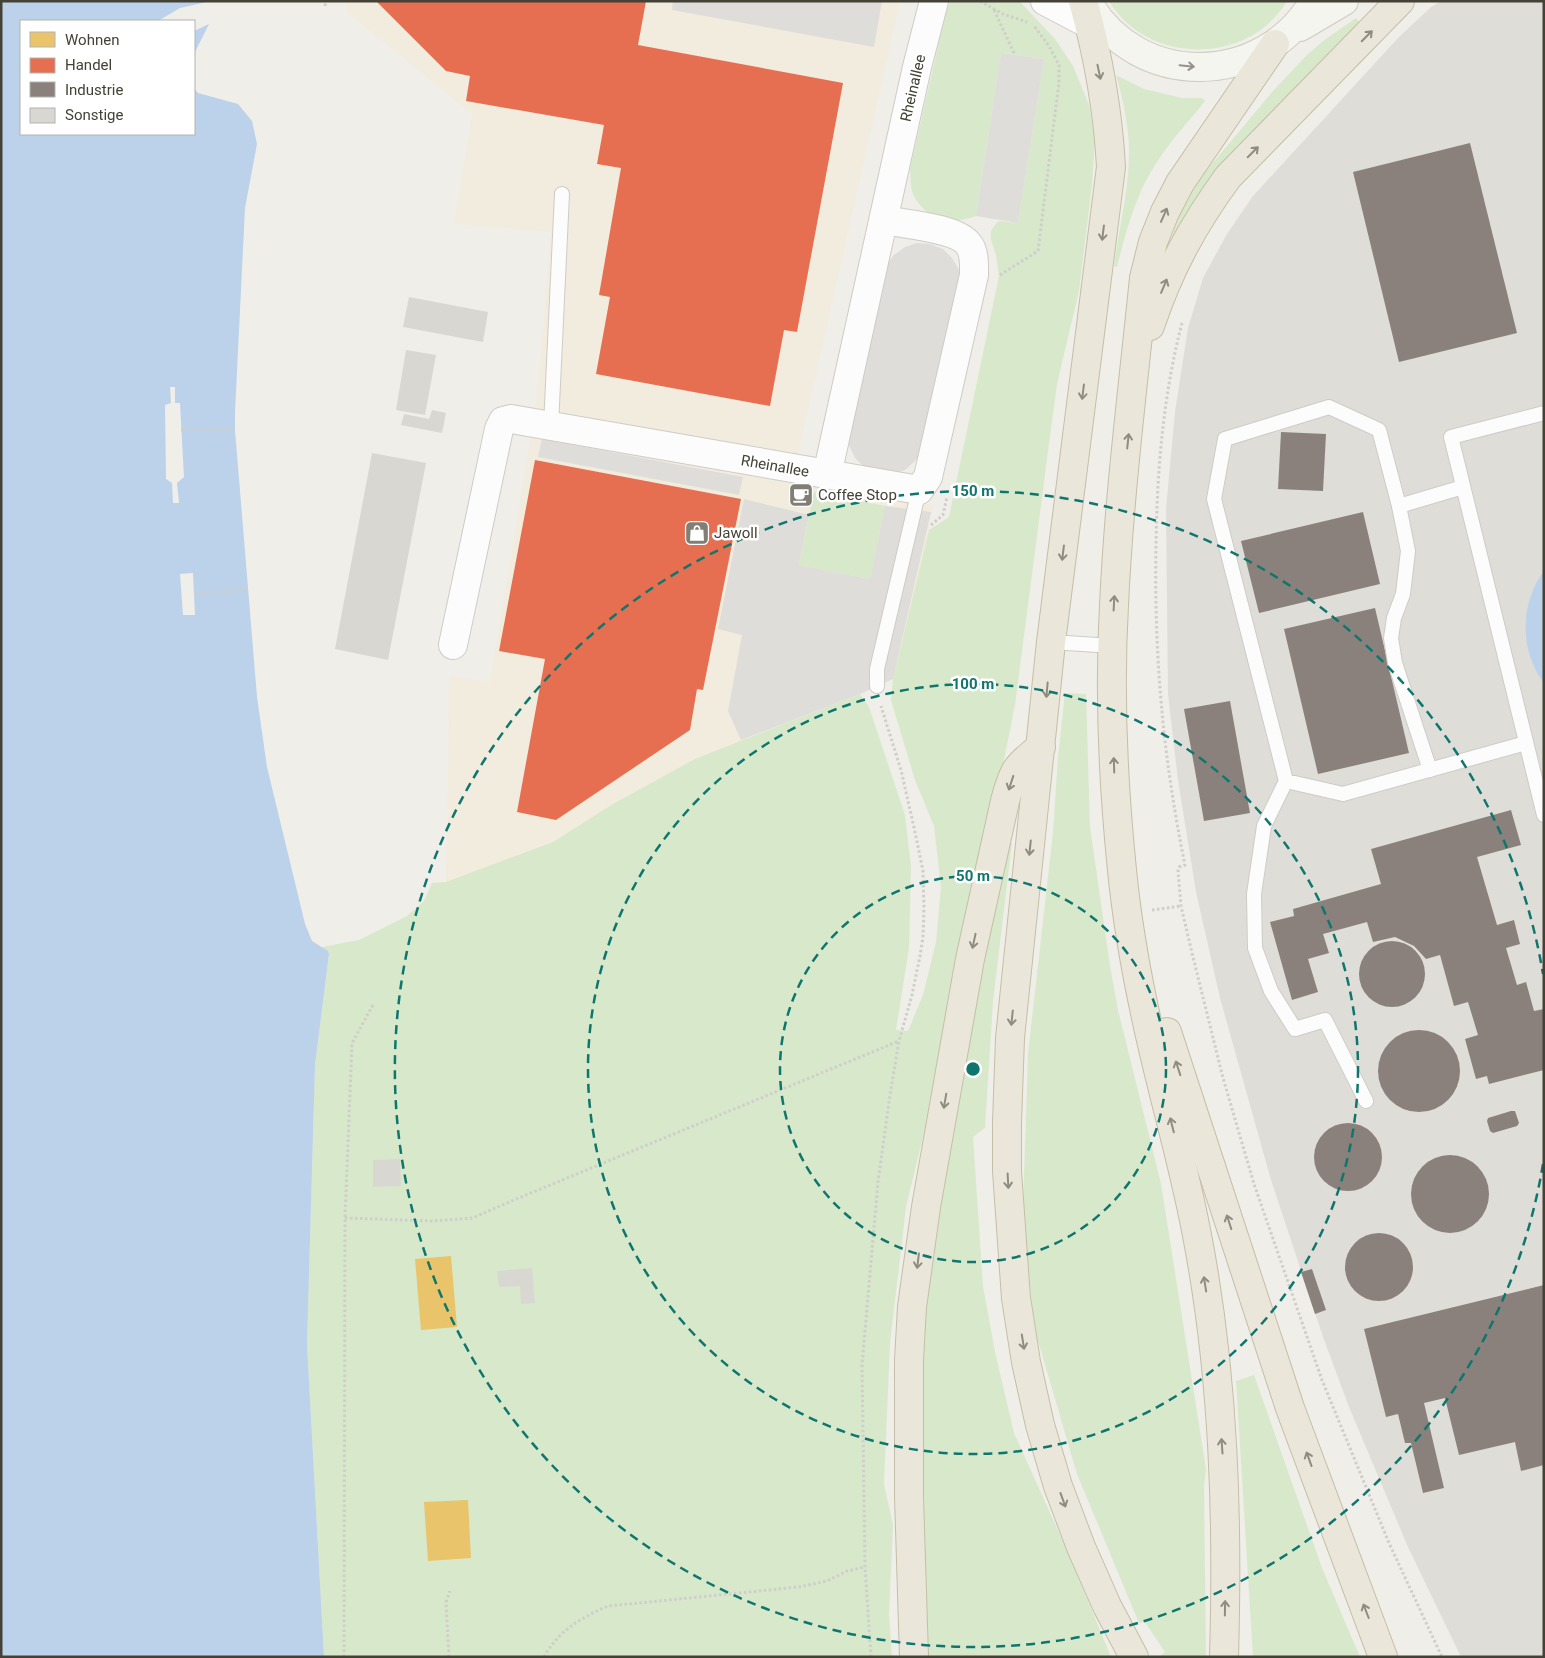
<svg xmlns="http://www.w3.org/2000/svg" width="1545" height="1658" viewBox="0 0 1545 1658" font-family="Roboto,sans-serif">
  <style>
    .commercial { fill: #f1ecdd }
    .industrial { fill: #dfddd7 }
    .green { fill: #d8e8cb }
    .parking { fill: #deddd9 }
    .water { fill: #bcd1ea }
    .pier { fill: #efeee9 }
    .homes { fill: #e9c46a }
    .shops { fill: #e76f51 }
    .industry { fill: #8a817c }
    .building { fill: #d9d7d2 }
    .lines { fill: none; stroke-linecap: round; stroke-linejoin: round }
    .lane-casing { stroke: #cdccc7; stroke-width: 16 }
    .street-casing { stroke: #cdccc7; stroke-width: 30 }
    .secondary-casing { stroke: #ceccc1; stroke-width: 30 }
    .highway-casing { stroke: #c5bea6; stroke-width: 30 }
    .path { stroke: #d0cecb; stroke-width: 3; stroke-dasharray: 2.5 2.5; stroke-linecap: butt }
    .lane { stroke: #fdfcfc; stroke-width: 14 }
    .street { stroke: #fdfcfc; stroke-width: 28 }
    .secondary { stroke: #f5f5ef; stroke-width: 28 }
    .highway { stroke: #eae7da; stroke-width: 28 }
    .oneway { stroke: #8f8c80 }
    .oneway2 { stroke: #949289 }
    .ring { fill: none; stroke: #0f766e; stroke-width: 2.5; stroke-dasharray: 9 6 }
    .labels { text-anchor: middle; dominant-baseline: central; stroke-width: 5; stroke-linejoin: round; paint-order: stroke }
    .street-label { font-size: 15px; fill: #444136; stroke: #fff }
    .poi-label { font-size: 15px; fill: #444136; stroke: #fff; text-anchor: start }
    .centre { fill: #0f766e; stroke: #fff; stroke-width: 2.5 }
    .ring-label { font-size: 15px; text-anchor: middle; font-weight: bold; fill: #0f766e; stroke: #fff; stroke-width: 5; stroke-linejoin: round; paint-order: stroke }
  </style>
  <rect width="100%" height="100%" fill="#efeee9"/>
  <polygon class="commercial" points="348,1 900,1 792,480 933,505 929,530 893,679 860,694 695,759 613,804 553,842 446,882 450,676 490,682 537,399 551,232 454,224 472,114 346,11"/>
  <polygon class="industrial" points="1441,1 1544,1 1544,1657 1461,1657 1408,1547 1349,1407 1323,1337 1271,1180 1220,998 1196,892 1178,780 1168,694 1166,509 1175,412 1188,328 1203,278 1227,234 1253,196 1398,38 1431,7"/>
  <g class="green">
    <path d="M 951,1 L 1019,1 L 1023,5 L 1055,39 L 1073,66 L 1089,105 L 1095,140 L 1092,185 L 1079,291 L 1057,384 L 1050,436 L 1015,705 L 933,1115 L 928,1116 L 906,1207 L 890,1343 L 884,1484 L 893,1525 L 889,1615 L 892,1657 L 324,1657 L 307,1344 L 315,1065 L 329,954 L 322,947 L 359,940 L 407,916 L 424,901 L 432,883 L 446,882 L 553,842 L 613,804 L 695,759 L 860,694 L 869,707 L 905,815 L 911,867 L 909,948 L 896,1030 L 908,1031 L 923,995 L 936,942 L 941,887 L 934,826 L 915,780 L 891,700 L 893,679 L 929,530 L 949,517 L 999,276 C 998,270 997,262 996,255 C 992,241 985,233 999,221 L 1018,223 L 1044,59 L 1001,53 L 976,216 C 954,225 926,220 914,196 C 910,188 911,178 910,169 L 946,12 Z"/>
    <path d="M 1109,1 L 1287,1 C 1249,65 1148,66 1109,1 Z"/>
    <polygon points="1356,18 1362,25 1167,255 1174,230 1182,210 1201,177 1273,91 1306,56 1323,41"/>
    <path d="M 1116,75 L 1144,89 L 1182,98 L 1202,98 L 1205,101 C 1189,121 1171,140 1157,162 C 1136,193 1126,231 1117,267 L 1114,266 C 1119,228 1130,186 1129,147 C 1128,123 1123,99 1116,75 Z"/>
    <polygon points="814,492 885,506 870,579 799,565"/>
    <polygon points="1065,693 1086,694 1090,827 1110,966 1118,1010 1161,1184 1206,1469 1204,1487 1206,1657 1159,1657 1165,1652 1145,1622 1139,1623 1077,1474 1034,1327 1023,1206 1028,1054 1053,832 1058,757"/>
    <polygon points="1005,842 1012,843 993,1001 985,1128 973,1137 983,1286 995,1352 1014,1433 1070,1557 1111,1657 924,1657 924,1317 941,1179"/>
    <polygon points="1254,1375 1322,1568 1360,1657 1253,1657 1236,1381"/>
  </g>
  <g class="parking">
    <polygon points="673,1 882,1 874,47 672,10"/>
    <polygon points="1001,53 1044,59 1018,223 976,216"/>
    <polygon points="917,243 930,244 943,249 952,258 959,270 960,283 923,448 916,460 905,470 892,474 865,468 855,458 849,445 849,431 886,266 894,255 905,247"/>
    <polygon points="542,439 743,477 739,495 538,457"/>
    <polygon points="744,499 809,515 799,565 870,579 885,506 931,512 893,679 860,694 741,740 728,711 742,635 718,629"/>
  </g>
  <g class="water">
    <polygon points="1,1 211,1 180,8 158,21 21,21 21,134 194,134 194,88 198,93 238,104 252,121 257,144 245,208 235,412 235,430 257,697 267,767 305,924 312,941 328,951 329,954 315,1065 307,1344 324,1657 1,1657"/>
    <polygon points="209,24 194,54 194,31"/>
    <path d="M 1544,571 L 1544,683 C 1519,650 1520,603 1544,571 Z"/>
  </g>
  <g class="pier">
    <polygon points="170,387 175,387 175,403 180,403 184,477 177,483 179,503 173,503 172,483 166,479 165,405 171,403"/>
    <polygon points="193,573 195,615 183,615 180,574"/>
  </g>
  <g class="homes">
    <polygon points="451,1256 457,1327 421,1330 415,1259"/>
    <polygon points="468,1500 471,1558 428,1561 424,1502"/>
  </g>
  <g class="shops">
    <polygon points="376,1 646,1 638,45 843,83 797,332 784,330 770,406 596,374 610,297 599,295 621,168 597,164 604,125 466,101 470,76 446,71"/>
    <polygon points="535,460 741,499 703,690 697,689 690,730 556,820 517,812 545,659 499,651"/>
    <polygon points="796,486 808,488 806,504 793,502"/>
  </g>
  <g class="industry">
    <polygon points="1470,143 1517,333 1399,362 1353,172"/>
    <polygon points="1281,432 1326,434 1323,491 1278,489"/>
    <polygon points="1363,512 1380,584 1259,613 1241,541"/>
    <polygon points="1375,608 1409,753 1318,774 1284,629"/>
    <polygon points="1230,701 1250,813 1204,821 1184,709"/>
    <polygon points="1511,810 1521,845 1477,857 1497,925 1514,920 1520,944 1506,948 1517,985 1526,982 1534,1011 1544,1009 1544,1070 1489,1084 1487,1076 1476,1079 1465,1039 1478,1035 1468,1002 1454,1006 1440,955 1426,959 1414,946 1395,937 1373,942 1367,922 1323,934 1329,953 1308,959 1318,992 1292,1000 1270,922 1294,916 1293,909 1381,884 1371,849"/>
    <circle cx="1392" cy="974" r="33"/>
    <circle cx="1419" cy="1071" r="41"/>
    <polygon points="1511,1111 1515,1111 1519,1123 1517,1126 1493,1133 1490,1131 1487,1121 1488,1118"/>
    <circle cx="1348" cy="1157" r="34"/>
    <circle cx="1450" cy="1194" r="39"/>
    <circle cx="1379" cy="1267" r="34"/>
    <polygon points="1312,1269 1326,1310 1315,1314 1301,1272"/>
    <polygon points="1544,1285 1544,1465 1521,1471 1515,1442 1459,1455 1445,1398 1424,1403 1444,1488 1423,1493 1411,1443 1405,1443 1398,1414 1386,1417 1364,1329"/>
  </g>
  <g class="building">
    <polygon points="409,297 488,312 483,342 403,327"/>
    <polygon points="406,350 436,355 425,415 396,410"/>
    <polygon points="432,410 446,413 442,433 401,425 404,414 429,419"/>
    <polygon points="372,453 426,463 388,660 335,649"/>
    <polygon points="400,1159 401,1186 373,1187 373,1160"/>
    <polygon points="532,1268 535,1303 521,1304 520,1286 499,1287 497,1271"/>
  </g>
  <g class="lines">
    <defs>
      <g id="lane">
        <polyline points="1544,413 1451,437 1544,815"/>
        <polyline points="551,426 562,194"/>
        <polyline points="1399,506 1463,487"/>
        <polyline points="1051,642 1113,646"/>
        <polyline points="877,686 877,669 919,490"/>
        <polyline points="1430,770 1395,663 1391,638 1394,618 1403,594 1408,551 1399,506 1379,430 1329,407 1225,439 1214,499 1286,781 1343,794 1526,743"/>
        <polyline points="1286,781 1264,826 1254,894 1255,948 1271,991 1295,1029 1325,1020 1366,1101"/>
      </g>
      <g id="street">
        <polyline points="1045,1 1106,33"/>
        <polyline points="827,475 917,67 934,1"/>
        <path d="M 453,645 L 499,429 L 503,421 L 511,419 L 919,490 L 928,477 L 974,275 C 974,266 975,253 969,245 C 958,228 904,224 884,220"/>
      </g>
      <g id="secondary">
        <path d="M 1087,1 C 1137,90 1263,88 1314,1"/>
        <polyline points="1300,27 1344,1"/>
      </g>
      <g id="highway">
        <path d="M 1083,1 C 1098,55 1108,111 1111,167 L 1051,642 L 1017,970 L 1010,1038 L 1007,1123 L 1007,1171 L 1016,1298 L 1026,1362 L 1040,1425 L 1058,1486 L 1081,1547 L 1107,1606 L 1134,1657"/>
        <path d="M 1150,326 C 1169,269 1193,225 1228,177 L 1400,1"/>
        <polyline points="1167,1032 1290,1408 1383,1657"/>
        <path d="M 914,1657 L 909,1496 L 909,1360 L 912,1307 L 926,1207 L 970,959 L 1005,801 C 1013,770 1016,766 1041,747"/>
        <path d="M 1224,1657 C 1228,1520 1224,1381 1199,1246 C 1186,1171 1163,1097 1147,1022 C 1136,972 1127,921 1122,870 C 1113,782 1109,693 1114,605 C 1119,496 1133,387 1144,278 L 1153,242 L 1165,212 L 1180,183 L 1275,44"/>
      </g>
    </defs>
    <use href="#lane" class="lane-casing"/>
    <use href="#street" class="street-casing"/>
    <use href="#secondary" class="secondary-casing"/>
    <use href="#highway" class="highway-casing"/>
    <g class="path">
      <polyline points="980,1 1003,14 1027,22"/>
      <polyline points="325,6 326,1"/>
      <polyline points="994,10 1015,55"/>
      <polyline points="1000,275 1038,251 1059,82 1059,65 1049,46 1034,26"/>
      <path d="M 1182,323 C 1163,396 1157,471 1156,545 C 1154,655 1163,758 1185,865 L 1179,867 L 1178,871 L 1181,906 L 1192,953 L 1223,1078 L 1254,1184 L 1322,1380 L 1389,1543 L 1442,1657"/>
      <polyline points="181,430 235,430"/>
      <polyline points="931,525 943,515 947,497"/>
      <polyline points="194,594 248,590"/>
      <polyline points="1152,910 1181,906"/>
      <polyline points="345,1218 432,1221 473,1218 509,1202 899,1041"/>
      <polyline points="344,1657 345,1218 352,1043 374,1003"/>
      <polyline points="449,1657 446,1602 450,1591"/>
      <path d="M 544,1657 C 558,1631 582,1617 608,1606 L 799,1587 L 827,1581 L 847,1571 L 865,1567"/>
      <polyline points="871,1657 865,1567 862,1365 878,1182 890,1095 899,1041 912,995 920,956 923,937 924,909 923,871 915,832 901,770 881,706"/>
    </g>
    <use href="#lane" class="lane"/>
    <use href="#street" class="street"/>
    <use href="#secondary" class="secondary"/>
    <use href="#highway" class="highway"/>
  </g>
  <defs><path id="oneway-shaft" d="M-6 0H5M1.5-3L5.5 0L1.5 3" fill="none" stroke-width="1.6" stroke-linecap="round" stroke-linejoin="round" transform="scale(1.25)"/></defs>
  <g class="oneway">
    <use href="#oneway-shaft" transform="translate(1367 36) rotate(-45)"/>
    <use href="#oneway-shaft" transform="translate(1099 72) rotate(78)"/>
    <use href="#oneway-shaft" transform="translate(1253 152) rotate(-45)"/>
    <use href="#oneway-shaft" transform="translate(1164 215) rotate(-66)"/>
    <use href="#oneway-shaft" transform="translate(1103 233) rotate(97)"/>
    <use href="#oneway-shaft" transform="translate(1164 286) rotate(-67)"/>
    <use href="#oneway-shaft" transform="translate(1083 392) rotate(97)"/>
    <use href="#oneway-shaft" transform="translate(1128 441) rotate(-84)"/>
    <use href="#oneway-shaft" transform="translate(1063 553) rotate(97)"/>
    <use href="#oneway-shaft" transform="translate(1114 603) rotate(-87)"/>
    <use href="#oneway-shaft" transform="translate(1047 690) rotate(95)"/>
    <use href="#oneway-shaft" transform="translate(1114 765) rotate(-92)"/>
    <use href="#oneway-shaft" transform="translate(1011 783) rotate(108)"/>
    <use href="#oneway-shaft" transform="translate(1030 848) rotate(96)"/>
    <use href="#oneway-shaft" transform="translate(974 941) rotate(102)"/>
    <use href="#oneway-shaft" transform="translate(1012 1018) rotate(96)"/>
    <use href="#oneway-shaft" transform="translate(1178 1068) rotate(-108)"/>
    <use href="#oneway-shaft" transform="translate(945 1101) rotate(100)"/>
    <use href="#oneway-shaft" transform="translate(1172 1125) rotate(-104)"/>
    <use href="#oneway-shaft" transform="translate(1008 1181) rotate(87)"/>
    <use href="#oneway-shaft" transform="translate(1229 1222) rotate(-108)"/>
    <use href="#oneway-shaft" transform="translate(918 1261) rotate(97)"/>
    <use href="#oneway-shaft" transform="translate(1205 1284) rotate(-99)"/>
    <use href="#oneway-shaft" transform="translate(1023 1342) rotate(81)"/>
    <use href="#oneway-shaft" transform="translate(1222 1446) rotate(-94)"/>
    <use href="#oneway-shaft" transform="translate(1309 1459) rotate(-110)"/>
    <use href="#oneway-shaft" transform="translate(1063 1500) rotate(70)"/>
    <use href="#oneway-shaft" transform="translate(1225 1608) rotate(-89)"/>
    <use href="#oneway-shaft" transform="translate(1366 1611) rotate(-111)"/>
  </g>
  <use class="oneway2" href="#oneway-shaft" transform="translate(1187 66) rotate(6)"/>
  <g class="ring">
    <circle cx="973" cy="1069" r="193"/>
    <circle cx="973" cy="1069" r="385"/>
    <path d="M1543 1164A578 578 0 1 1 1543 974"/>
  </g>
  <defs>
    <symbol id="cafe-square" viewBox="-11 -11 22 22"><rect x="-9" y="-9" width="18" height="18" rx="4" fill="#807e75" stroke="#fff"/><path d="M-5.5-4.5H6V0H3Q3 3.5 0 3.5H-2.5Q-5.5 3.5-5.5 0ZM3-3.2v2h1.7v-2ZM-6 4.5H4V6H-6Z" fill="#fff"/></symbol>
    <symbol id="shop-square" viewBox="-11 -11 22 22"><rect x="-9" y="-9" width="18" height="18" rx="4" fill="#807e75" stroke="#fff"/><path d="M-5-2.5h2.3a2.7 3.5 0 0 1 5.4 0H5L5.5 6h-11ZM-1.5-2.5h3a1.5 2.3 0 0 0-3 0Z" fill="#fff"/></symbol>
  </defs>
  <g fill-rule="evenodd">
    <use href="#cafe-square" x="787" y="481" width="28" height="28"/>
    <use href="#shop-square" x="683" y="519" width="28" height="28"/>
  </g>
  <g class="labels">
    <g class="street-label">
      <text transform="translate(913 88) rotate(-77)">Rheinallee</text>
      <text transform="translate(775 466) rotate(10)">Rheinallee</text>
    </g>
    <g class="poi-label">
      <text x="818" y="495">Coffee Stop</text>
      <text x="714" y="533">Jawoll</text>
    </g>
  </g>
  <circle cx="973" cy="1069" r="8" class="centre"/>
  <g class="ring-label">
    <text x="973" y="496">150 m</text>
    <text x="973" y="689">100 m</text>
    <text x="973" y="881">50 m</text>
  </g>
  <rect width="1545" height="1658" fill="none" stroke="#444136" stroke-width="5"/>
  <rect x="20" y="20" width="175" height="115" fill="#ffffff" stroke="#b4b3af"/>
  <rect x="30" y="32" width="25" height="15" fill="#e9c46a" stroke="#b4b3af"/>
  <text x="65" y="45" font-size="15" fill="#444136">Wohnen</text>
  <rect x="30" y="58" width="25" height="15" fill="#e76f51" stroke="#b4b3af"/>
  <text x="65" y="70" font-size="15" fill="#444136">Handel</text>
  <rect x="30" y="82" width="25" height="15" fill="#8a817c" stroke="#b4b3af"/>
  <text x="65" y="95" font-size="15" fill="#444136">Industrie</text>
  <rect x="30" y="108" width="25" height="15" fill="#d9d7d2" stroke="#b4b3af"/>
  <text x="65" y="120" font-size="15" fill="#444136">Sonstige</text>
</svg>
